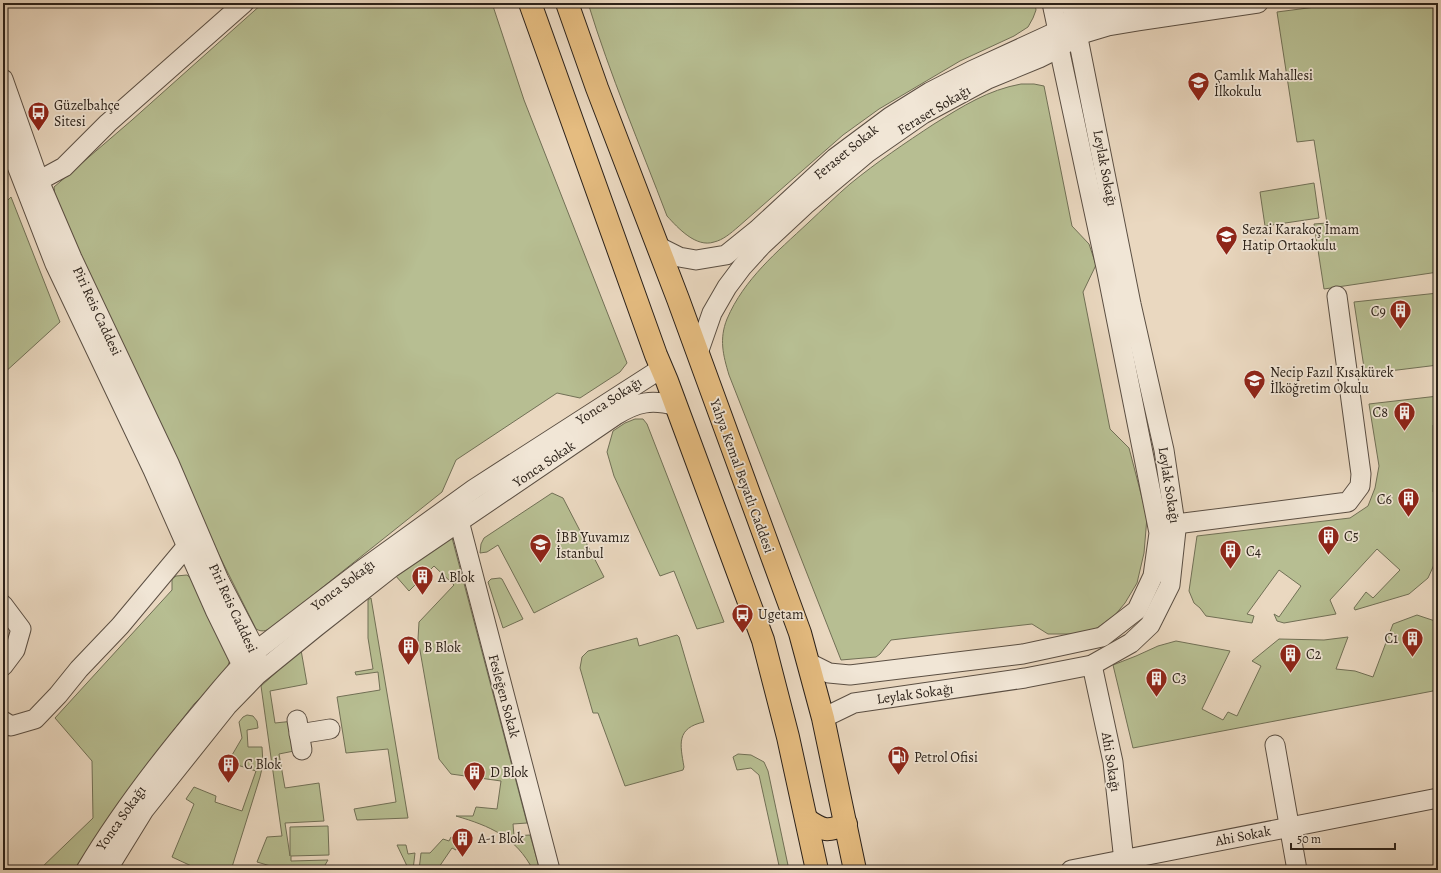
<svg xmlns="http://www.w3.org/2000/svg" width="1441" height="873" viewBox="0 0 1441 873" font-family="Alegreya,serif">
  <style>
    .green { fill: #b7be92; stroke: #717056 }
    .lines { fill: none; stroke-linecap: round; stroke-linejoin: round }
    .minor-casing { stroke: #5b4f43; stroke-width: 21 }
    .major-casing { stroke: #2b2119; stroke-width: 24 }
    .minor { stroke: #f1e6d6; stroke-width: 19 }
    .major { stroke: #e5bc80; stroke-width: 22 }
    .labels { text-anchor: middle; dominant-baseline: central; stroke-width: 3.5; stroke-linejoin: round; paint-order: stroke }
    .poi-label { font-size: 14px; fill: #2b2119; stroke: #f1e6d6; text-anchor: start }
    .street-label { font-size: 14px; fill: #2b2119; stroke: #f1e6d6 }
  </style>
  <rect width="100%" height="100%" fill="#ead8c0"/>
  <filter id="stains"><feTurbulence type="fractalNoise" baseFrequency=".005" numOctaves="4"/><feColorMatrix values="0 0 0 0 .2 0 0 0 0 .09 0 0 0 0 .02 0 0 0 .5 -.17"/></filter>
  <radialGradient id="worn" r=".72"><stop offset=".6" stop-color="#630" stop-opacity="0"/><stop offset="1" stop-color="#630" stop-opacity=".3"/></radialGradient>
  <g class="green">
    <path d="M 263,3 L 492,3 L 524,100 L 627,363 L 620,372 L 580,398 L 557,393 L 456,460 L 442,492 L 274,626 C 268,630 263,633 256,629 L 215,547 L 125,348 L 59,210 L 55,196 L 54,187 L 132,120 Z"/>
    <path d="M 588,3 L 1035,3 L 1036,10 L 1033,18 L 1028,27 L 1014,36 L 960,61 L 879,109 L 843,135 L 738,227 C 731,233 723,240 714,242 C 696,248 678,228 667,216 C 640,145 610,75 588,3 Z"/>
    <polygon points="1346,3 1438,3 1438,272 1324,289 1314,224 1327,223 1314,140 1297,142 1277,12"/>
    <path d="M 1021,84 L 1034,84 L 1044,86 L 1072,226 L 1089,244 L 1096,265 L 1083,292 L 1110,429 L 1129,448 L 1147,517 L 1144,553 L 1137,583 L 1125,603 L 1115,615 L 1097,628 L 1078,634 L 1048,634 L 1032,624 L 891,640 L 880,654 L 876,657 L 841,660 L 729,375 C 723,355 719,339 727,319 C 744,279 777,252 808,223 C 822,210 836,196 850,184 C 877,162 905,143 934,124 C 963,106 988,90 1021,84 Z"/>
    <polygon points="1314,183 1319,218 1265,226 1260,192"/>
    <polygon points="11,197 60,322 3,374 3,205"/>
    <polygon points="1438,293 1438,365 1365,374 1354,302"/>
    <polygon points="1438,396 1438,425 1433,425 1433,492 1438,493 1438,556 1428,578 1409,594 1355,610 1354,608 1366,592 1373,598 1400,570 1377,549 1330,600 1336,614 1284,623 1277,621 1274,614 1279,617 1301,586 1279,570 1247,614 1254,616 1252,623 1206,616 1200,608 1194,603 1189,591 1197,536 1350,518 1368,506 1375,488 1379,466 1369,404"/>
    <polygon points="635,419 643,419 647,424 724,622 697,629 674,571 660,576 614,476 607,452 613,431 625,423"/>
    <polygon points="552,493 563,498 604,577 534,613 498,545 487,552 480,553 481,544 484,538"/>
    <path d="M 451,534 L 527,823 L 513,824 L 514,836 L 530,835 L 540,870 L 533,870 C 516,837 490,826 456,816 L 473,816 L 476,807 L 497,809 L 501,781 L 451,774 L 439,759 L 418,639 L 419,622 L 454,585 L 434,566 L 409,591 L 395,575 Z"/>
    <polygon points="187,575 193,580 230,660 225,673 194,704 170,735 76,870 39,870 93,818 92,761 55,718 172,590 172,579 176,576"/>
    <polygon points="500,578 502,579 523,619 503,628 488,582 491,579"/>
    <polygon points="371,598 408,818 357,820 354,809 396,802 388,749 346,753 337,697 380,690 378,672 356,675 355,672 373,669 368,638 368,600"/>
    <polygon points="1417,615 1438,622 1438,677 1433,691 1133,748 1113,665 1136,656 1158,646 1176,641 1230,651 1202,709 1223,720 1228,712 1237,716 1261,666 1252,661 1279,639 1324,640 1348,637 1336,669 1355,671 1373,677 1393,624"/>
    <path d="M 677,635 L 679,637 L 704,722 C 676,728 680,744 684,767 L 683,770 L 625,786 L 598,713 L 593,713 L 580,668 L 582,657 L 588,651 L 637,638 L 639,646 Z"/>
    <polygon points="301,650 307,684 270,691 275,723 294,721 299,750 279,754 285,788 319,783 324,821 285,823 290,856 290,827 328,826 329,855 291,856 291,861 328,860 322,870 284,870 257,862 267,837 282,836 261,686"/>
    <polygon points="247,715 253,716 257,721 258,728 247,730 248,747 262,747 263,764 260,777 232,867 218,867 217,870 200,870 172,857 194,804 186,799 194,787 216,796 215,802 242,811 256,771 228,762 242,738 239,722 243,717"/>
    <polygon points="738,754 751,755 764,762 768,771 789,870 780,870 759,775 751,768 737,770 733,757"/>
    <polygon points="451,837 460,842 456,850 452,848 439,867 443,870 419,870 421,853 430,853 443,839 449,841"/>
    <polygon points="397,845 406,845 408,854 415,853 413,870 400,870 407,866"/>
  </g>
  <g class="lines">
    <defs>
      <g id="minor">
        <polyline points="3,79 39,181 72,258 169,463 219,580 256,651 257,664"/>
        <polyline points="3,130 55,264 153,470 215,610 242,665 251,671"/>
        <polyline points="29,186 64,167 108,123 244,3"/>
        <polyline points="657,246 679,257 696,260 726,255 757,230 835,158 890,117 930,92 971,71 1058,31 1075,17 1157,3"/>
        <polyline points="698,353 712,313 727,287 742,267 762,245 805,205 867,153 923,114 988,79 1039,58 1059,48 1078,35 1108,26 1138,21 1258,3"/>
        <polyline points="459,521 550,870"/>
        <polyline points="1176,524 1348,502 1360,486 1361,474 1337,296"/>
        <polyline points="3,605 21,629 15,650 3,666"/>
        <polyline points="809,663 829,673 850,675 1023,654 1102,637 1137,610 1153,576 1159,533 1107,272 1059,48 1058,31 1052,3"/>
        <polyline points="1092,665 1113,762 1125,870"/>
        <polyline points="823,718 854,703 1025,678 1092,665 1131,643 1150,625 1170,585 1176,530 1164,450 1131,304 1071,3"/>
        <polyline points="297,720 302,750"/>
        <polyline points="3,721 11,726 35,719 58,695 79,669 120,626 186,547 196,542"/>
        <polyline points="299,734 330,729"/>
        <polyline points="1275,745 1297,870"/>
        <path d="M 86,870 C 120,813 160,761 203,710 C 220,690 236,669 256,651 L 359,572 L 474,489 L 662,368"/>
        <path d="M 107,870 L 144,810 L 227,706 L 257,675 L 316,627 L 391,568 L 616,415 C 637,402 652,399 676,406"/>
        <polyline points="1071,870 1438,798"/>
      </g>
      <g id="major">
        <polyline points="530,3 656,355 667,381 763,640 788,737 817,870"/>
        <polyline points="567,3 597,88 678,299 800,633 823,718 855,870"/>
        <path d="M 807,820 C 823,831 828,832 846,824"/>
      </g>
    </defs>
    <use href="#minor" class="minor-casing"/>
    <use href="#major" class="major-casing"/>
    <use href="#minor" class="minor"/>
    <use href="#major" class="major"/>
  </g>
  <defs>
    <symbol id="school-pin" viewBox="-11 -11 22 30"><path d="M0 17L-7.5 6A9.5 9.5 0 1 1 7.5 6Z" fill="#8f2418" stroke="#f1e6d6"/><path d="M0-5L7-2L0 1L-7-2ZM-4 1L0 2.5L4 1V4Q0 6-4 4Z" fill="#fff"/></symbol>
    <symbol id="bus-pin" viewBox="-11 -11 22 30"><path d="M0 17L-7.5 6A9.5 9.5 0 1 1 7.5 6Z" fill="#8f2418" stroke="#f1e6d6"/><path d="M-5-6H5V4H4V6H2V4H-2V6H-4V4H-5ZM-3.5-4V0h7V-4ZM-3.5 1.2v1.5H-2V1.2ZM2 1.2v1.5H3.5V1.2Z" fill="#fff"/></symbol>
    <symbol id="building-pin" viewBox="-11 -11 22 30"><path d="M0 17L-7.5 6A9.5 9.5 0 1 1 7.5 6Z" fill="#8f2418" stroke="#f1e6d6"/><path d="M-4-6H4V6H1V3H-1V6H-4ZM-2.5-4.3h1.7v1.8h-1.7ZM.8-4.3h1.7v1.8H.8ZM-2.5-1h1.7V.8h-1.7ZM.8-1h1.7V.8H.8Z" fill="#fff"/></symbol>
    <symbol id="fuel-pin" viewBox="-11 -11 22 30"><path d="M0 17L-7.5 6A9.5 9.5 0 1 1 7.5 6Z" fill="#8f2418" stroke="#f1e6d6"/><path d="M-5.5-6h7V0h2V4h1.3V-2.5L3-4.5l.8-.8L6-3V5H2.5V1h-1V6h-7ZM-4.2-4.7v3.2H.2V-4.7Z" fill="#fff"/></symbol>
  </defs>
  <g fill-rule="evenodd">
    <use href="#school-pin" x="1186" y="70" width="25" height="34"/>
    <use href="#bus-pin" x="26" y="100" width="25" height="34"/>
    <use href="#school-pin" x="1214" y="224" width="25" height="34"/>
    <use href="#building-pin" x="1388" y="298" width="25" height="34"/>
    <use href="#school-pin" x="1242" y="368" width="25" height="34"/>
    <use href="#building-pin" x="1392" y="400" width="25" height="34"/>
    <use href="#building-pin" x="1396" y="486" width="25" height="34"/>
    <use href="#building-pin" x="1316" y="524" width="25" height="34"/>
    <use href="#school-pin" x="528" y="532" width="25" height="34"/>
    <use href="#building-pin" x="1218" y="538" width="25" height="34"/>
    <use href="#building-pin" x="410" y="564" width="25" height="34"/>
    <use href="#bus-pin" x="730" y="602" width="25" height="34"/>
    <use href="#building-pin" x="1400" y="626" width="25" height="34"/>
    <use href="#building-pin" x="396" y="634" width="25" height="34"/>
    <use href="#building-pin" x="1278" y="642" width="25" height="34"/>
    <use href="#building-pin" x="1144" y="666" width="25" height="34"/>
    <use href="#fuel-pin" x="886" y="744" width="25" height="34"/>
    <use href="#building-pin" x="216" y="752" width="25" height="34"/>
    <use href="#building-pin" x="462" y="760" width="25" height="34"/>
    <use href="#building-pin" x="450" y="826" width="25" height="34"/>
  </g>
  <g class="labels">
    <g class="poi-label">
      <text x="1214" y="75">Çamlık Mahallesi<tspan x="1214" dy="16">İlkokulu</tspan></text>
      <text x="54" y="105">Güzelbahçe<tspan x="54" dy="16">Sitesi</tspan></text>
      <text x="1242" y="229">Sezai Karakoç İmam<tspan x="1242" dy="16">Hatip Ortaokulu</tspan></text>
      <text x="1386" y="311" text-anchor="end">C9</text>
      <text x="1270" y="372">Necip Fazıl Kısakürek<tspan x="1270" dy="16">İlköğretim Okulu</tspan></text>
      <text x="1388" y="412" text-anchor="end">C8</text>
      <text x="1392" y="499" text-anchor="end">C6</text>
      <text x="1344" y="536">C5</text>
      <text x="556" y="537">İBB Yuvamız<tspan x="556" dy="16">İstanbul</tspan></text>
      <text x="1246" y="551">C4</text>
      <text x="438" y="577">A Blok</text>
      <text x="758" y="614">Ugetam</text>
      <text x="1398" y="638" text-anchor="end">C1</text>
      <text x="424" y="647">B Blok</text>
      <text x="1306" y="654">C2</text>
      <text x="1172" y="678">C3</text>
      <text x="914" y="757">Petrol Ofisi</text>
      <text x="244" y="764">C Blok</text>
      <text x="490" y="772">D Blok</text>
      <text x="478" y="838">A-1 Blok</text>
    </g>
    <g class="street-label">
      <text transform="translate(934 110) rotate(-31)">Feraset Sokağı</text>
      <text transform="translate(846 152) rotate(-39)">Feraset Sokak</text>
      <text transform="translate(1105 168) rotate(79)">Leylak Sokağı</text>
      <text transform="translate(97 311) rotate(65)">Piri Reis Caddesi</text>
      <text transform="translate(609 401) rotate(-33)">Yonca Sokağı</text>
      <text transform="translate(544 464) rotate(-34)">Yonca Sokak</text>
      <text transform="translate(742 476) rotate(70)">Yahya Kemal Beyatlı Caddesi</text>
      <text transform="translate(1169 485) rotate(81)">Leylak Sokağı</text>
      <text transform="translate(343 585) rotate(-37)">Yonca Sokağı</text>
      <text transform="translate(233 608) rotate(65)">Piri Reis Caddesi</text>
      <text transform="translate(915 694) rotate(-8)">Leylak Sokağı</text>
      <text transform="translate(504 696) rotate(75)">Fesleğen Sokak</text>
      <text transform="translate(1111 762) rotate(81)">Ahi Sokağı</text>
      <text transform="translate(121 818) rotate(-55)">Yonca Sokağı</text>
      <text transform="translate(1243 836) rotate(-11)">Ahi Sokak</text>
    </g>
  </g>
  <rect width="1441" height="873" fill="none" stroke="#ead8c0" stroke-width="16"/>
  <rect x="4" y="4" width="1433" height="865" fill="none" stroke="#2b2119" stroke-width="2"/>
  <rect x="8" y="8" width="1425" height="857" fill="none" stroke="#2b2119"/>
  <path d="M1291 843v6h104v-6" fill="none" stroke="#2b2119" stroke-width="2"/>
  <text x="1297" y="843" font-size="12" fill="#2b2119" stroke="#f1e6d6" stroke-width="3" paint-order="stroke">50 m</text>
  <rect width="100%" height="100%" filter="url(#stains)"/>
  <rect width="100%" height="100%" fill="url(#worn)"/>
</svg>
